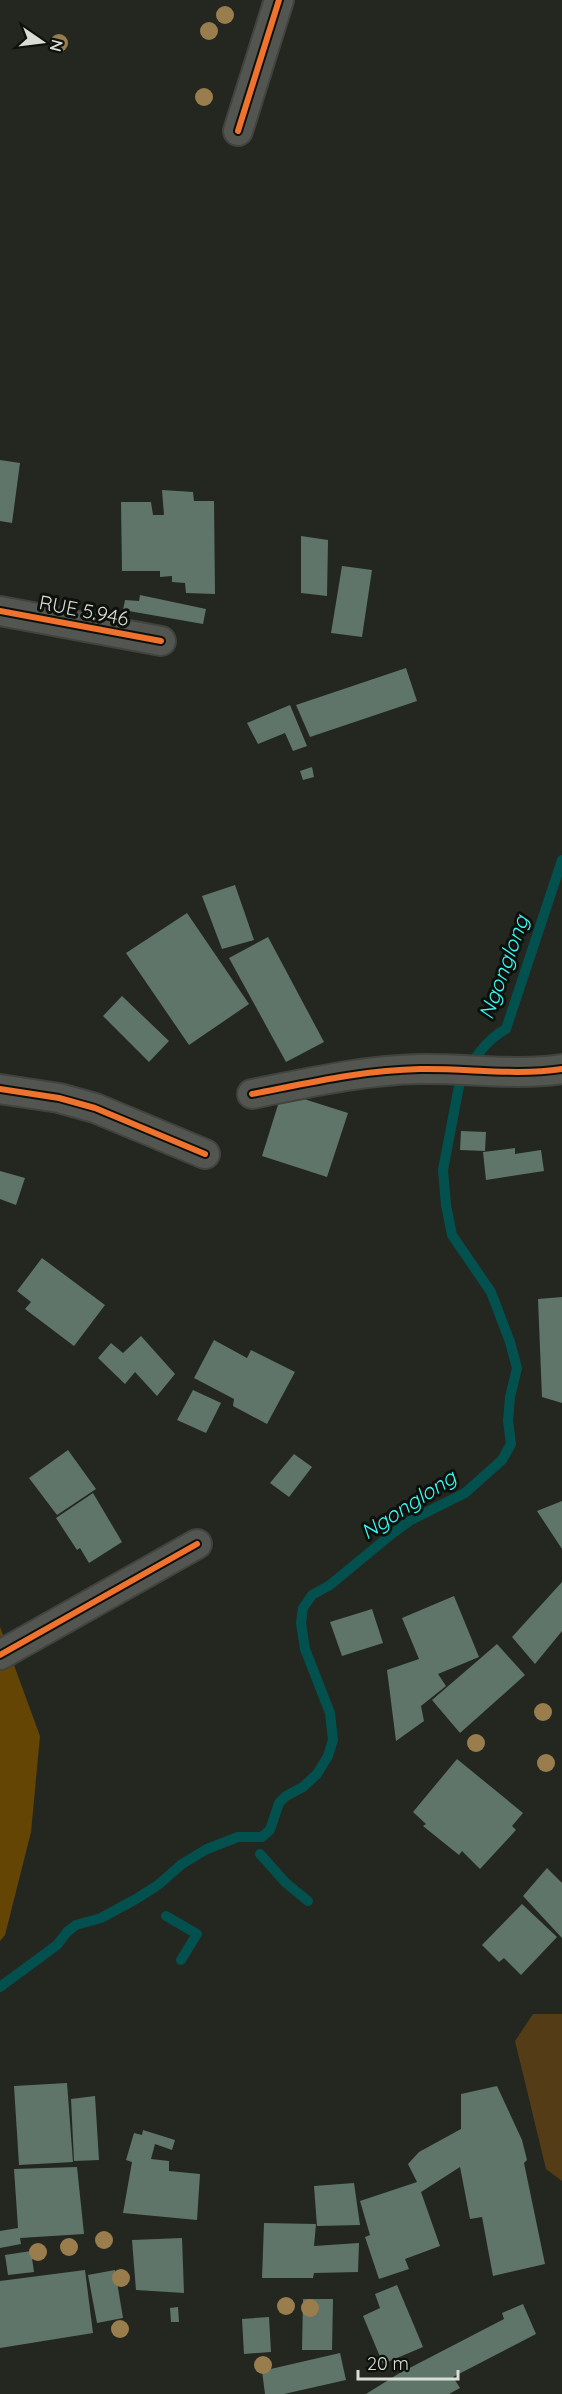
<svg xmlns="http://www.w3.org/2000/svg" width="562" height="2394" viewBox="0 0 562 2394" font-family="Quicksand,sans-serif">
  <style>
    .green { fill: #543d16 }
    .forest { fill: #654504 }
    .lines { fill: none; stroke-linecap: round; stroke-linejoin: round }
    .stream { stroke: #03514e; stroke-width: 10 }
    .building { fill: #5f7569 }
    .minor-casing { stroke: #41443e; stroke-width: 32 }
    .minor { stroke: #525550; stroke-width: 28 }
    .cycleway-casing { stroke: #0e110b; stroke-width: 10 }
    .cycleway { stroke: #ef722f; stroke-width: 6 }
    .tree { fill: #9a7d4d }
    .labels { text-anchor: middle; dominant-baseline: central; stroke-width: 6; stroke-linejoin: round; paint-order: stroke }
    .street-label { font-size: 20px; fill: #d8ddd5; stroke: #0e110b }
    .water-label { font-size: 21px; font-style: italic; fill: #38fffa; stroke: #0e110b }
  </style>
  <rect width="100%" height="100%" fill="#232720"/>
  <polygon class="green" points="533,2014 562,2014 562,2181 546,2169 515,2041"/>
  <polygon class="forest" points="0,1627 40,1736 31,1832 5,1935 0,1941"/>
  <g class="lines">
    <g class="stream">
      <polyline points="260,1854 286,1883 308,1901"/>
      <polyline points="166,1916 197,1934 181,1960"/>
      <path d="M 0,1987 L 57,1945 L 67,1932 L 76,1925 L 101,1918 L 136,1899 L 158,1885 L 182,1864 L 207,1849 L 238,1837 L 262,1837 L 270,1830 L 279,1803 L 286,1796 L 303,1787 L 317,1774 L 328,1756 L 333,1740 L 330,1713 L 305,1649 L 301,1623 L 303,1608 L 312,1595 L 330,1585 L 393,1533 L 411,1520 L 465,1493 L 502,1460 L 511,1444 L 508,1421 L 510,1397 L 517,1368 L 510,1342 L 491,1292 L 452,1235 L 446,1205 L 443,1170 L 459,1086 C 468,1066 486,1039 506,1029 L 562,860"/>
    </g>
  </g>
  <g class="building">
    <polygon points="0,460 20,463 12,523 0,521"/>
    <polygon points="162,490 193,492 194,501 214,501 215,594 186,593 185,583 172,582 172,576 160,577 160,571 122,571 121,502 151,502 153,515 164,515"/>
    <polygon points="301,536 328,540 327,596 301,593"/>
    <polygon points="342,566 372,570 362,637 331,633"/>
    <polygon points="140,595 206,609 203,624 123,610 125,600 139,601"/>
    <polygon points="406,668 417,701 310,737 296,705"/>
    <polygon points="290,705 307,746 293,751 285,733 258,744 247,723"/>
    <polygon points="312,767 314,777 303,780 300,771"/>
    <polygon points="235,885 254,940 222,949 202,896"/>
    <polygon points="187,913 249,1004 189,1045 126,953"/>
    <polygon points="268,937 324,1042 286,1062 229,958"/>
    <polygon points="122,996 169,1041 149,1062 103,1016"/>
    <polygon points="282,1092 348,1113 327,1177 262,1156"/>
    <polygon points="461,1131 486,1132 485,1151 460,1150"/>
    <polygon points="515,1148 515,1154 541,1150 544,1171 486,1180 483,1152"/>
    <polygon points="0,1171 25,1178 16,1205 0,1199"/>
    <polygon points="42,1258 105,1305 74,1346 25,1309 31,1302 17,1291"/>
    <polygon points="562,1297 562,1403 542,1397 538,1299"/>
    <polygon points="141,1336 175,1374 157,1396 135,1372 125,1384 98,1358 111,1343 123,1353"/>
    <polygon points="214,1340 247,1358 251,1350 295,1372 267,1424 233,1406 234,1399 194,1378"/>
    <polygon points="193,1390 221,1403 206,1433 177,1420"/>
    <polygon points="68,1450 96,1489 57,1515 29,1478"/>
    <polygon points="294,1454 312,1467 289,1497 270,1483"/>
    <polygon points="93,1493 122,1542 89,1563 80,1548 77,1550 56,1518"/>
    <polygon points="562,1501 562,1549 537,1511"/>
    <polygon points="562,1582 562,1631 535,1664 512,1637"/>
    <polygon points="454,1596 479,1657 438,1674 446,1686 421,1706 424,1721 396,1741 387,1670 419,1659 402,1618"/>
    <polygon points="372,1609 383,1643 342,1656 330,1622"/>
    <polygon points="497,1644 525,1675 460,1733 432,1700"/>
    <polygon points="457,1759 523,1813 512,1826 516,1830 480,1869 462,1851 459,1855 423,1826 426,1824 413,1812"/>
    <polygon points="547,1868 562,1883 562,1938 523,1896"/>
    <polygon points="522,1904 557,1937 521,1975 504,1958 499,1962 482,1945"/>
    <polygon points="67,2083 73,2162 19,2165 14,2086"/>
    <polygon points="497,2086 522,2140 527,2160 524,2163 545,2264 493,2276 482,2217 470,2219 460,2167 421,2192 440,2246 405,2259 409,2269 379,2279 365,2237 370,2235 360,2201 417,2182 408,2164 419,2152 461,2129 461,2094"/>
    <polygon points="95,2096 99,2160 74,2161 71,2099"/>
    <polygon points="143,2130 175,2140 172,2150 155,2144 151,2159 169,2161 169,2171 200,2174 197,2220 123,2213 132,2162 126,2160 134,2133 142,2135"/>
    <polygon points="77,2167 84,2234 20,2238 21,2244 0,2248 0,2231 18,2228 14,2169"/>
    <polygon points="354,2183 360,2225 317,2226 314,2186"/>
    <polygon points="264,2223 316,2224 314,2246 359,2243 358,2272 314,2273 313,2278 262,2278"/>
    <polygon points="182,2238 184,2293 136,2290 132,2240"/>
    <polygon points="31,2251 34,2272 8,2275 5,2255"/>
    <polygon points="85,2270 93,2333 0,2348 0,2281"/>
    <polygon points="115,2270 123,2318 97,2323 88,2275"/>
    <polygon points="397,2285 423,2347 383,2364 363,2316 380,2308 375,2294"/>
    <polygon points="303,2299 333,2299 332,2350 302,2350"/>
    <polygon points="523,2304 536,2334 453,2377 460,2388 449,2394 366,2394 398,2374 504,2319 502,2313"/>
    <polygon points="178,2307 179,2322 171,2322 170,2308"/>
    <polygon points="269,2317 271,2352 244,2354 242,2319"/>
    <polygon points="340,2353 346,2380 284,2394 265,2394 262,2371"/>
  </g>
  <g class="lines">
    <defs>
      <g id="minor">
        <polyline points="238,131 279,0"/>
        <polyline points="0,611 161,641"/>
        <polyline points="0,1089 59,1098 95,1108 205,1154"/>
        <path d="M 252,1094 C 308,1083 363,1070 420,1069 C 467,1068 515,1076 562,1069"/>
        <polyline points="0,1655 197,1544"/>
      </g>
    </defs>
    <use href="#minor" class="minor-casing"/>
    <use href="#minor" class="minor"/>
    <defs>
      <g id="cycleway">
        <polyline points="238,131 279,0"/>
        <polyline points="0,611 161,641"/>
        <polyline points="0,1089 59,1098 95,1108 205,1154"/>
        <path d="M 252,1094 C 308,1083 363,1070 420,1069 C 467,1068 515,1076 562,1069"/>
        <polyline points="0,1655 197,1544"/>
      </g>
    </defs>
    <use href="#cycleway" class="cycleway-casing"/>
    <use href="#cycleway" class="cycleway"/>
  </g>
  <g class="tree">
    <circle cx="225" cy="15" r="9"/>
    <circle cx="209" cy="31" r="9"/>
    <circle cx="59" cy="43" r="9"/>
    <circle cx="204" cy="97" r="9"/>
    <circle cx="543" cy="1712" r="9"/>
    <circle cx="476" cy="1743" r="9"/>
    <circle cx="546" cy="1763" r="9"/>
    <circle cx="104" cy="2240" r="9"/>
    <circle cx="69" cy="2247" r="9"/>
    <circle cx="38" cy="2252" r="9"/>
    <circle cx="121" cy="2278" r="9"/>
    <circle cx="286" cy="2306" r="9"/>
    <circle cx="310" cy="2308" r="9"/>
    <circle cx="120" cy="2329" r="9"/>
    <circle cx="263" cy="2365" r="9"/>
  </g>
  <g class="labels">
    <g class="street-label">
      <text transform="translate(84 610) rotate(11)">RUE 5.946</text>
    </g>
    <g class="water-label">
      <text transform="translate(503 967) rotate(-70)">Ngonglong</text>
      <text transform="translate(408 1504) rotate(-33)">Ngonglong</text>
    </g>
  </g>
  <g transform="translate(42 42) rotate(104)" stroke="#0e110b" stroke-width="4.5" paint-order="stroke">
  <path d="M0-4.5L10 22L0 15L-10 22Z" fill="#d8ddd5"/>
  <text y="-9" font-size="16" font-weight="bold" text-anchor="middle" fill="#d8ddd5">N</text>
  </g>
  <path d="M358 2370v9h100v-9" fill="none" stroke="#d8ddd5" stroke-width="3"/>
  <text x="367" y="2370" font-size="18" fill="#d8ddd5" stroke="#0e110b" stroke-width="4.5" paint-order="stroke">20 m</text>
</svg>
